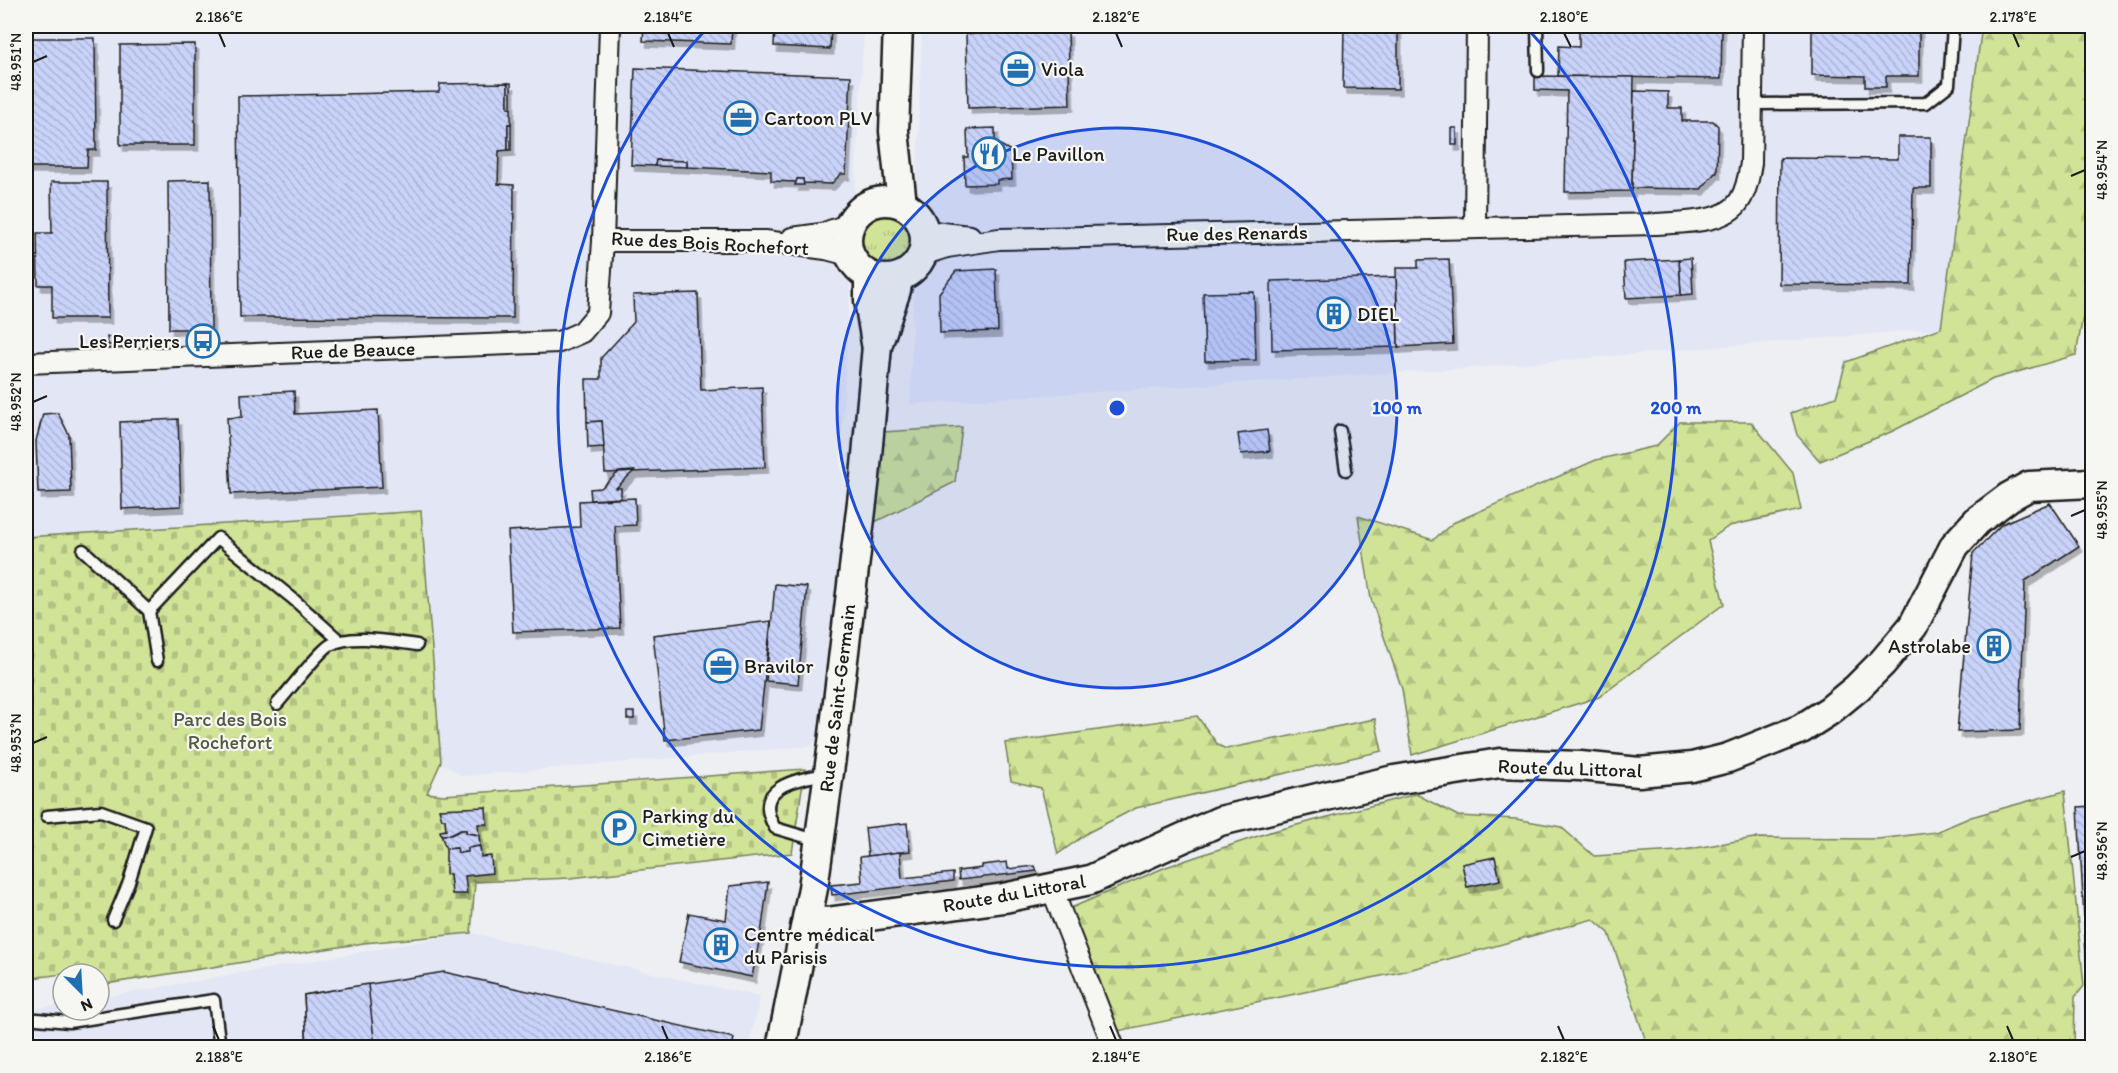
<svg xmlns="http://www.w3.org/2000/svg" width="2118" height="1073" viewBox="0 0 2118 1073" font-family="Itim,sans-serif">
  <style>
    .built { fill: #e2e6f5 }
    .grass { fill: url(#grass-tufts); stroke: #76805a; stroke-width: 1.5 }
    .forest { fill: url(#forest-firs); stroke: #76805a; stroke-width: 1.5 }
    .cemetery { fill: url(#cemetery-stones); stroke: #76805a; stroke-width: 1.5 }
    .building { fill: url(#building-back-hatch); stroke: #1c1c1c; stroke-width: 1.5; filter: url(#shadow) }
    .lines { fill: none; stroke-linecap: round; stroke-linejoin: round }
    .lane-casing { stroke: #1c1c1c; stroke-width: 15 }
    .street-casing { stroke: #1c1c1c; stroke-width: 24 }
    .secondary-casing { stroke: #1c1c1c; stroke-width: 33 }
    .lane { stroke: #f6f6f2; stroke-width: 10 }
    .street { stroke: #f6f6f2; stroke-width: 20 }
    .secondary { stroke: #f6f6f2; stroke-width: 28 }
    .ticks { fill: none; stroke: #1c1c1c; stroke-width: 2 }
    .ring { fill: none; stroke: #1d4ed8; stroke-width: 3 }
    .labels { text-anchor: middle; dominant-baseline: central; stroke-width: 4.5; stroke-linejoin: round; paint-order: stroke }
    .poi-label { font-size: 20px; fill: #1c1c1c; stroke: #f6f6f2; text-anchor: start }
    .street-label { font-size: 20px; fill: #1c1c1c; stroke: #f6f6f2 }
    .park-label { font-size: 20px; fill: #525841; stroke: #f6f6f2 }
    .centre { fill: #1d4ed8; stroke: #f6f6f2; stroke-width: 3 }
    .ring-label { font-size: 18px; text-anchor: middle; font-weight: bold; fill: #1d4ed8; stroke: #f6f6f2; stroke-width: 4.5; stroke-linejoin: round; paint-order: stroke }
    .neatline { fill: none; stroke: #1c1c1c; stroke-width: 2 }
    .ticks-label { font-size: 15px; text-anchor: middle; fill: #1c1c1c }
  </style>
  <defs>
    <pattern id="grass-tufts" width="24" height="20" patternUnits="userSpaceOnUse" patternTransform="scale(1.5)"><rect width="24" height="20" fill="#d0e397"/><path d="M3 7l-1-3M5 7V3M7 7l1-3M15 17l-1-3M17 17v-4M19 17l1-3" fill="none" stroke="#b2c282"/></pattern>
    <pattern id="forest-firs" width="22" height="20" patternUnits="userSpaceOnUse" patternTransform="scale(1.5)"><rect width="22" height="20" fill="#d0e397"/><path d="M5 1l3.5 6h-7zM16 11l3.5 6h-7z" fill="#b2c282"/></pattern>
    <pattern id="cemetery-stones" width="16" height="16" patternUnits="userSpaceOnUse" patternTransform="scale(1.5)"><rect width="16" height="16" fill="#d0e397"/><path d="M2 7V4a2 2 0 0 1 4 0v3zM10 15v-3a2 2 0 0 1 4 0v3z" fill="#b2c282"/></pattern>
    <pattern id="building-back-hatch" width="6" height="6" patternUnits="userSpaceOnUse" patternTransform="scale(1.5)"><rect width="6" height="6" fill="#c9d2f9"/><path d="M-1 5l2 2M0 0l6 6M5-1l2 2" fill="none" stroke="#acb4d5"/></pattern>
    <filter id="shadow"><feDropShadow dx="3.5" dy="6" stdDeviation="0" flood-color="#0004"/></filter>
  </defs>
  <rect width="100%" height="100%" fill="#edeff3"/>
  <filter id="ink" filterUnits="userSpaceOnUse"><feTurbulence type="fractalNoise" baseFrequency=".0167" numOctaves="2"/><feDisplacementMap in="SourceGraphic" scale="12" xChannelSelector="R" yChannelSelector="G"/><feConvolveMatrix kernelMatrix="1 2 1 2 8 2 1 2 1" color-interpolation-filters="sRGB"/></filter>
  <g filter="url(#ink)">
    <g class="built">
      <polygon points="26,26 864,26 840,465 849,497 818,736 811,746 462,776 441,762 420,511 26,537"/>
      <polygon points="922,26 1982,26 1941,328 1469,368 910,404"/>
      <polygon points="471,933 760,997 748,1047 26,1048 26,1011 63,1004 63,1010 99,1010 99,998"/>
    </g>
    <circle class="grass" cx="885" cy="240" r="28"/>
    <g class="forest">
      <polygon points="1982,26 2092,26 2092,275 2090,277 2076,355 1993,379 1893,431 1820,461 1797,435 1791,413 1836,397 1846,362 1941,328"/>
      <polygon points="1680,422 1751,422 1793,473 1801,510 1729,526 1708,541 1724,604 1599,697 1412,755 1402,689 1371,599 1358,516 1433,540 1453,523 1596,460 1656,446"/>
      <polygon points="962,427 955,482 875,522 883,432"/>
      <polygon points="1197,716 1218,745 1226,749 1375,719 1382,751 1136,808 1089,832 1058,854 1041,788 1011,781 1005,743"/>
      <polygon points="2065,791 2084,986 2075,997 2074,1047 1648,1047 1609,933 1593,919 1405,971 1113,1032 1071,908 1166,867 1270,832 1416,794 1458,816 1516,819 1561,827 1594,856 1678,851 1754,838 1878,839 1936,832 1971,817"/>
    </g>
    <polygon class="cemetery" points="421,511 441,762 427,793 444,795 805,769 792,853 570,878 475,882 471,933 364,943 99,985 99,974 63,974 63,977 62,974 26,979 26,537"/>
    <g class="building">
      <polygon points="644,26 732,26 731,44 643,41"/>
      <polygon points="775,26 831,26 830,49 774,46"/>
      <polygon points="1344,26 1398,26 1398,89 1343,88"/>
      <polygon points="1579,26 1722,26 1721,79 1558,76 1559,46 1579,47"/>
      <polygon points="1812,26 1919,26 1919,76 1886,76 1886,87 1865,87 1865,76 1812,75"/>
      <polygon points="1068,31 1070,105 968,108 966,34"/>
      <polygon points="26,38 95,38 96,150 88,150 87,167 26,167"/>
      <polygon points="195,44 195,145 120,145 120,45"/>
      <polygon points="635,68 851,76 846,174 841,174 831,184 803,183 803,179 797,179 797,182 771,181 771,171 687,167 687,161 656,160 655,166 631,165"/>
      <polygon points="1535,76 1634,77 1632,191 1565,192 1567,91 1535,90"/>
      <polygon points="508,83 508,107 511,108 511,124 508,124 508,150 499,151 498,184 514,185 513,318 240,317 238,96 439,92 440,84"/>
      <polygon points="508,83 511,83 511,108 508,107"/>
      <polygon points="1634,91 1668,92 1668,108 1682,108 1682,121 1713,121 1718,126 1717,173 1715,173 1701,189 1632,188"/>
      <rect x="508" y="124" width="3" height="26"/>
      <polygon points="995,128 995,142 1011,151 1012,179 997,180 997,184 965,185 964,157 968,157 967,129"/>
      <rect x="1452" y="128" width="5" height="17"/>
      <polygon points="1898,137 1931,137 1931,188 1913,188 1911,285 1779,284 1780,158 1898,159"/>
      <polygon points="656,160 687,161 687,167 655,166"/>
      <polygon points="797,179 803,179 804,185 795,185"/>
      <polygon points="210,180 211,329 169,329 168,181"/>
      <polygon points="51,182 107,182 108,318 52,318 52,285 38,285 37,233 52,233"/>
      <polygon points="1691,258 1693,294 1681,295 1679,259"/>
      <polygon points="1449,259 1453,344 1398,347 1396,268 1418,268 1418,260"/>
      <polygon points="1679,259 1681,295 1626,298 1624,262"/>
      <polygon points="996,269 998,331 940,333 939,293 956,271"/>
      <polygon points="1396,277 1398,347 1272,350 1271,281"/>
      <polygon points="1254,292 1256,360 1205,361 1203,293"/>
      <polygon points="698,293 701,390 762,387 765,467 605,473 602,421 587,422 586,379 601,379 601,358 634,322 633,295"/>
      <polygon points="107,337 123,337 123,345 108,345"/>
      <polygon points="294,391 295,414 378,410 382,487 231,494 227,418 242,417 241,394"/>
      <polygon points="58,413 69,435 71,492 38,493 36,441 43,414"/>
      <polygon points="178,419 181,506 122,509 120,422"/>
      <polygon points="602,421 604,447 588,448 587,422"/>
      <polygon points="1267,430 1270,451 1241,454 1238,434"/>
      <polygon points="634,471 616,488 621,488 621,498 591,500 590,489 601,488 619,472"/>
      <polygon points="635,498 636,525 615,526 620,628 513,632 508,531 580,527 579,501"/>
      <polygon points="2050,503 2079,546 2025,581 2020,730 1957,732 1973,553 2002,524"/>
      <polygon points="775,584 807,587 798,684 766,681"/>
      <polygon points="771,621 759,730 665,740 653,635"/>
      <rect x="627" y="712" width="7" height="7"/>
      <polygon points="2092,806 2092,1048 2091,1048 2078,807"/>
      <polygon points="486,807 487,824 478,824 479,835 466,833 466,830 461,830 451,835 441,835 440,831 446,830 445,819 442,819 439,809"/>
      <polygon points="907,823 910,851 868,856 865,828"/>
      <polygon points="461,830 466,830 466,833 479,835 480,846 468,848 468,852 458,853 457,848 446,849 441,835 451,835"/>
      <polygon points="480,846 481,857 491,856 492,873 465,876 467,894 452,894 450,874 446,874 446,849 457,848 458,853 468,852 468,848"/>
      <polygon points="900,852 902,878 953,873 953,881 832,895 831,885 862,882 860,857"/>
      <polygon points="1495,857 1500,880 1467,887 1462,864"/>
      <polygon points="1007,862 1008,869 1035,866 1037,871 959,880 958,871 982,868 982,865"/>
      <polygon points="768,882 762,927 752,977 679,962 689,913 726,920 730,886"/>
      <polygon points="444,972 734,1038 732,1048 307,1048 304,995"/>
      <polygon points="368,984 375,1048 307,1048 304,995"/>
    </g>
    <g class="lines">
      <defs>
        <g id="lane">
          <polyline points="1537,26 1538,71"/>
          <polyline points="1752,104 1926,103 1949,85 1953,26"/>
          <polyline points="1340,431 1346,470"/>
          <polyline points="83,550 149,611 218,538 292,598 340,641"/>
          <polyline points="149,611 157,661"/>
          <path d="M 277,704 C 288,692 318,652 330,645 C 352,633 393,642 417,645"/>
          <polyline points="47,816 101,811 146,827 129,882 113,920"/>
          <path d="M 819,841 L 775,828 C 750,786 798,779 827,774"/>
          <polyline points="26,1018 69,1022 214,1000 220,1048"/>
        </g>
        <g id="street">
          <polyline points="1475,227 1477,26"/>
          <polyline points="924,231 970,236"/>
          <polyline points="792,238 821,234 850,224"/>
          <polyline points="603,241 765,241 826,249 849,255"/>
          <path d="M 922,255 L 947,247 L 999,239 L 1656,224 C 1680,222 1726,224 1740,200 C 1747,189 1749,175 1751,163 L 1753,26"/>
          <polyline points="26,363 559,342 582,332 598,313 603,241 610,26"/>
          <polyline points="1052,889 1114,1048"/>
        </g>
        <g id="secondary">
          <polyline points="898,26 894,131 902,204"/>
          <circle cx="886" cy="240" r="39"/>
          <polyline points="869,276 869,300 876,343"/>
          <polyline points="807,919 826,922 1004,898 1090,880 1220,821 1394,780 1500,763 1580,766 1639,772 1692,767 1728,758 1801,729 1829,711 1857,688 1883,662 1913,626 1955,545 1977,521 2009,497 2029,486 2092,483"/>
          <polyline points="781,1048 813,888 833,743 865,477 877,346 896,290 898,278"/>
        </g>
      </defs>
      <use href="#lane" class="lane-casing"/>
      <use href="#street" class="street-casing"/>
      <use href="#secondary" class="secondary-casing"/>
      <use href="#lane" class="lane"/>
      <use href="#street" class="street"/>
      <use href="#secondary" class="secondary"/>
    </g>
  </g>
  <path class="ticks" d="M 219,33 L 225,47M 668,33 L 674,47M 1116,33 L 1122,47M 1564,33 L 1571,47M 2013,33 L 2019,47M 33,62 L 47,56M 2071,176 L 2085,170M 33,402 L 47,396M 2071,516 L 2085,510M 33,743 L 47,737M 2071,857 L 2085,851M 213,1026 L 219,1040M 662,1026 L 668,1040M 1110,1026 L 1116,1040M 1558,1026 L 1564,1040M 2007,1026 L 2013,1040"/>
  <circle cx="1117" cy="408" r="280" fill="#1d4ed8" fill-opacity=".12"/>
  <g class="ring">
    <circle cx="1117" cy="408" r="280"/>
    <path d="M1526 27A559 559 0 1 1 708 27"/>
  </g>
  <defs>
    <symbol id="office-ring" viewBox="-11 -11 22 22"><circle r="9.5" fill="#f6f6f2" stroke="#1f6fb2" stroke-width="1.5"/><path d="M-6-3h4V-5.5h4V-3h4V5H-6ZM-1-4.5V-3h2v-1.5ZM-6 0V1H6V0Z" fill="#1f6fb2"/></symbol>
    <symbol id="restaurant-ring" viewBox="-11 -11 22 22"><circle r="9.5" fill="#f6f6f2" stroke="#1f6fb2" stroke-width="1.5"/><path d="M-5-6h1v4h1v-4h1v4h1v-4h1v5L-1.5 .5V6h-2V.5L-5-1ZM5-6V6H3V1.5H1.5Q1.5-4 5-6Z" fill="#1f6fb2"/></symbol>
    <symbol id="building-ring" viewBox="-11 -11 22 22"><circle r="9.5" fill="#f6f6f2" stroke="#1f6fb2" stroke-width="1.5"/><path d="M-4-6H4V6H1V3H-1V6H-4ZM-2.5-4.3h1.7v1.8h-1.7ZM.8-4.3h1.7v1.8H.8ZM-2.5-1h1.7V.8h-1.7ZM.8-1h1.7V.8H.8Z" fill="#1f6fb2"/></symbol>
    <symbol id="bus-ring" viewBox="-11 -11 22 22"><circle r="9.5" fill="#f6f6f2" stroke="#1f6fb2" stroke-width="1.5"/><path d="M-5-6H5V4H4V6H2V4H-2V6H-4V4H-5ZM-3.5-4V0h7V-4ZM-3.5 1.2v1.5H-2V1.2ZM2 1.2v1.5H3.5V1.2Z" fill="#1f6fb2"/></symbol>
    <symbol id="parking-ring" viewBox="-11 -11 22 22"><circle r="9.5" fill="#f6f6f2" stroke="#1f6fb2" stroke-width="1.5"/><path d="M-3.5-5.5H1a3.5 3.5 0 0 1 0 7H-1V5.5H-3.5ZM-1-3.4V-.6H.8a1.4 1.4 0 0 0 0-2.8Z" fill="#1f6fb2"/></symbol>
  </defs>
  <g fill-rule="evenodd">
    <use href="#office-ring" x="999" y="50" width="38" height="38"/>
    <use href="#office-ring" x="722" y="99" width="38" height="38"/>
    <use href="#restaurant-ring" x="970" y="135" width="38" height="38"/>
    <use href="#building-ring" x="1315" y="295" width="38" height="38"/>
    <use href="#bus-ring" x="184" y="322" width="38" height="38"/>
    <use href="#building-ring" x="1975" y="627" width="38" height="38"/>
    <use href="#office-ring" x="702" y="647" width="38" height="38"/>
    <use href="#parking-ring" x="600" y="809" width="38" height="38"/>
    <use href="#building-ring" x="702" y="926" width="38" height="38"/>
  </g>
  <g class="labels">
    <g class="poi-label">
      <text x="1041" y="69">Viola</text>
      <text x="764" y="118">Cartoon PLV</text>
      <text x="1012" y="154">Le Pavillon</text>
      <text x="1357" y="314">DIEL</text>
      <text x="180" y="341" text-anchor="end">Les Perriers</text>
      <text x="1971" y="646" text-anchor="end">Astrolabe</text>
      <text x="744" y="666">Bravilor</text>
      <text x="642" y="816">Parking du<tspan x="642" dy="23">Cimetière</tspan></text>
      <text x="744" y="934">Centre médical<tspan x="744" dy="23">du Parisis</tspan></text>
    </g>
    <g class="street-label">
      <text transform="translate(1237 233) rotate(-1)">Rue des Renards</text>
      <text transform="translate(710 243) rotate(3)">Rue des Bois Rochefort</text>
      <text transform="translate(353 350) rotate(-2)">Rue de Beauce</text>
      <text transform="translate(837 698) rotate(-83)">Rue de Saint-Germain</text>
      <text transform="translate(1570 768) rotate(2)">Route du Littoral</text>
      <text transform="translate(1014 893) rotate(-10)">Route du Littoral</text>
    </g>
    <g class="park-label">
      <text x="230" y="719">Parc des Bois<tspan x="230" dy="23">Rochefort</tspan></text>
    </g>
  </g>
  <circle cx="1117" cy="408" r="9" class="centre"/>
  <g class="ring-label">
    <text x="1397" y="414">100 m</text>
    <text x="1676" y="414">200 m</text>
  </g>
  <rect width="2118" height="1073" fill="none" stroke="#f6f6f2" stroke-width="66"/>
  <g transform="translate(81 992) rotate(156)"><circle r="28" fill="#f6f6f2" stroke="#9f9f9c" stroke-width="1.5"/>
  <path d="M0-4.5L10 22L0 15L-10 22Z" fill="#1f6fb2"/>
  <text y="-9" font-size="16" font-weight="bold" text-anchor="middle" fill="#1c1c1c">N</text>
  </g>
  <rect x="33" y="33" width="2052" height="1007" class="neatline"/>
  <g class="ticks-label">
    <text x="219" y="22">2.186°E</text>
    <text x="668" y="22">2.184°E</text>
    <text x="1116" y="22">2.182°E</text>
    <text x="1564" y="22">2.180°E</text>
    <text x="2013" y="22">2.178°E</text>
    <text transform="translate(16 62) rotate(-90)" y="5">48.951°N</text>
    <text transform="translate(2102 170) rotate(-90)" y="5">48.954°N</text>
    <text transform="translate(16 402) rotate(-90)" y="5">48.952°N</text>
    <text transform="translate(2102 510) rotate(-90)" y="5">48.955°N</text>
    <text transform="translate(16 743) rotate(-90)" y="5">48.953°N</text>
    <text transform="translate(2102 851) rotate(-90)" y="5">48.956°N</text>
    <text x="219" y="1062">2.188°E</text>
    <text x="668" y="1062">2.186°E</text>
    <text x="1116" y="1062">2.184°E</text>
    <text x="1564" y="1062">2.182°E</text>
    <text x="2013" y="1062">2.180°E</text>
  </g>
</svg>
